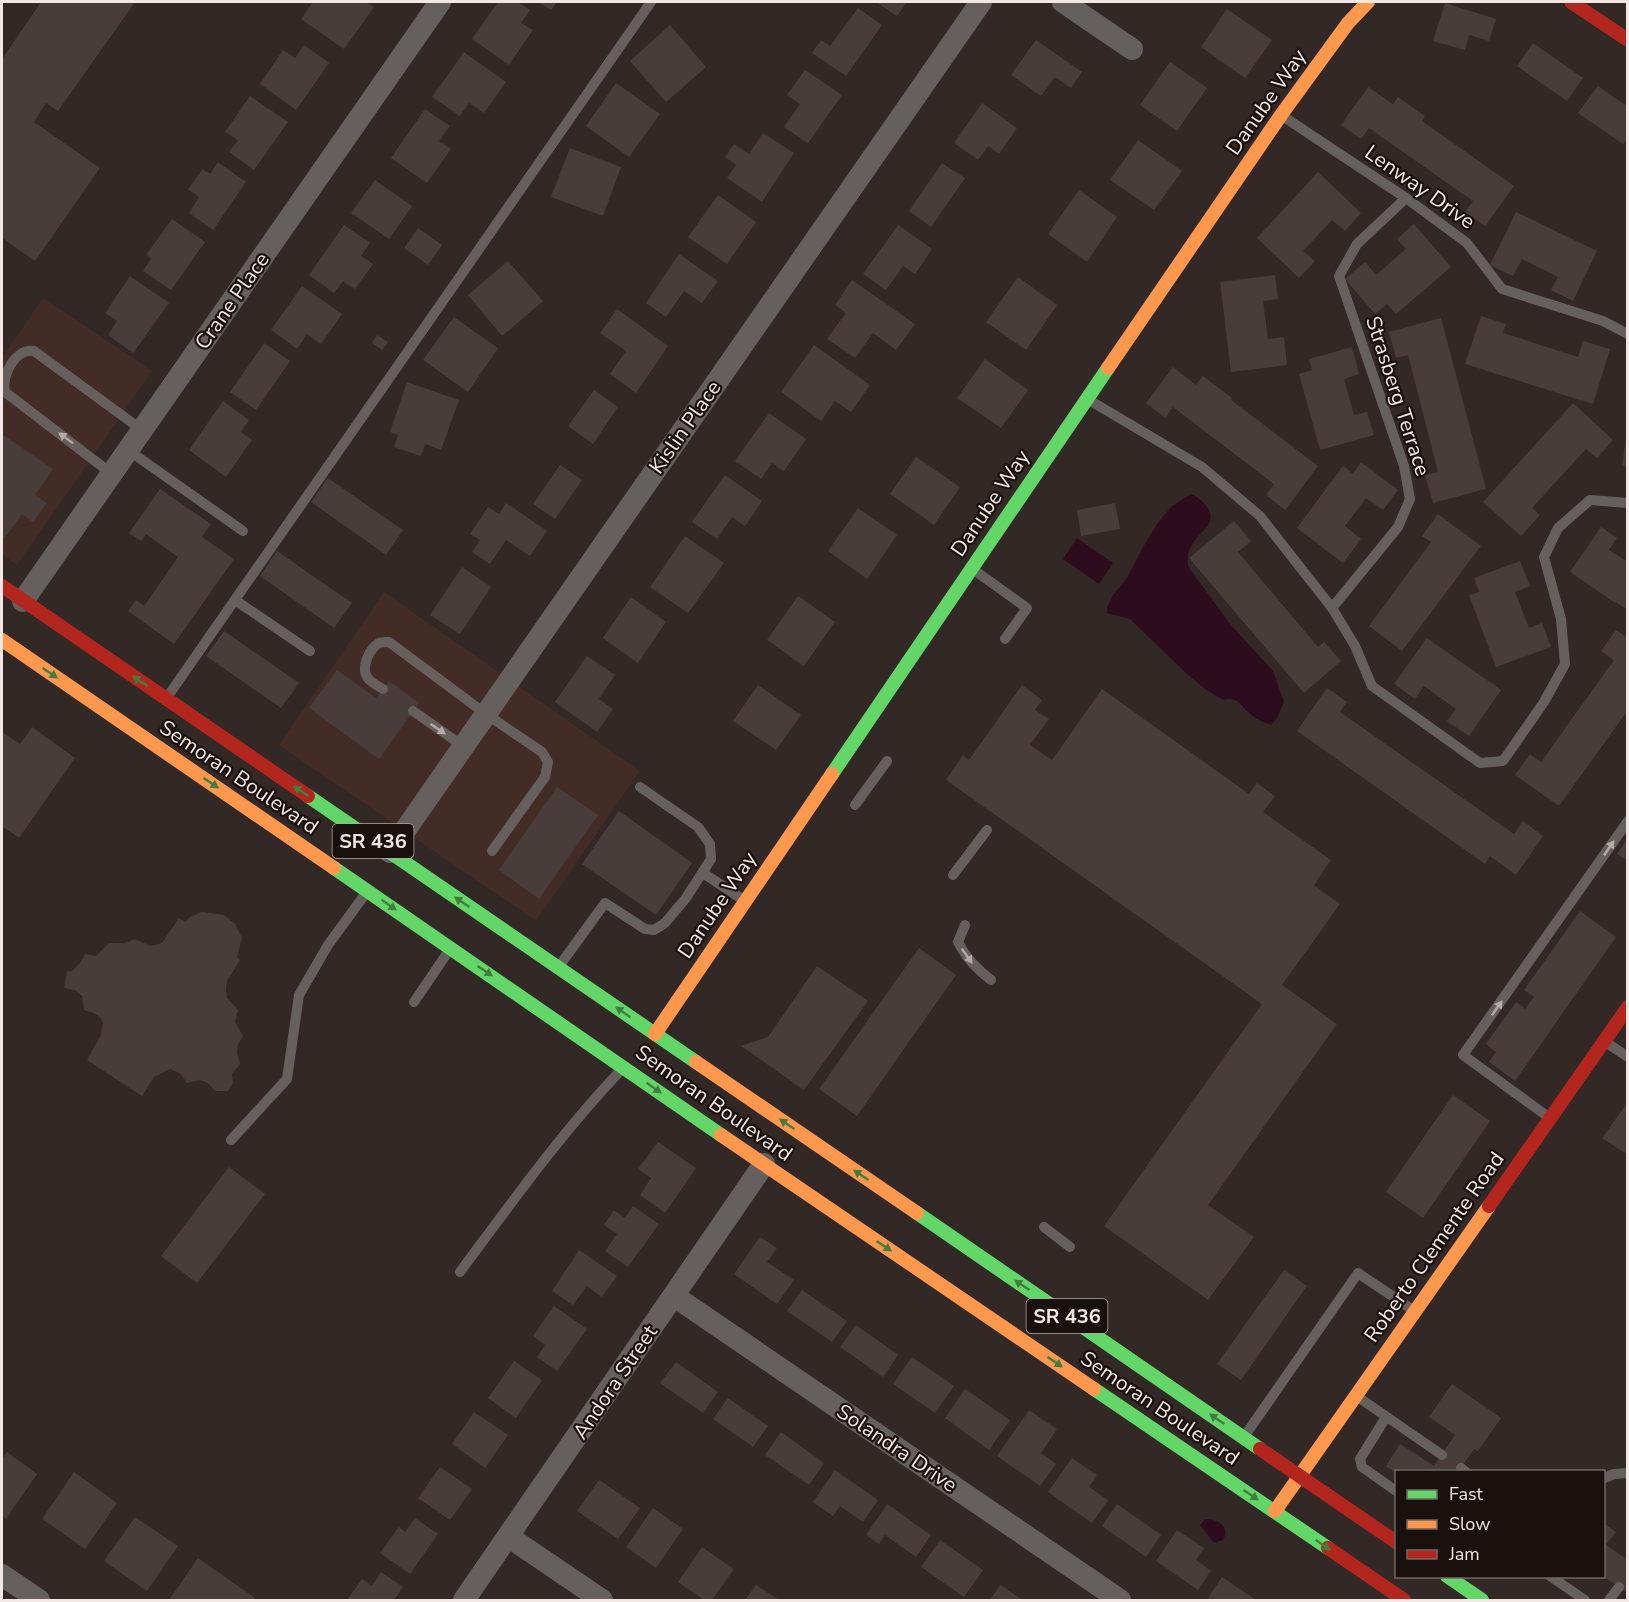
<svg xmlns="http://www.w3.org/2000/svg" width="1629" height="1602" viewBox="0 0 1629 1602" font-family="'Nunito Sans',sans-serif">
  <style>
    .built { fill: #432c26 }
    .water { fill: #2d0d1d }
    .building { fill: #493d3c }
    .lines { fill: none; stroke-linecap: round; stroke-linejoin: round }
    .lane { stroke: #65605e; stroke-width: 10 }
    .street { stroke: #65605e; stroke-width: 22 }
    .fast { stroke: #63d668; stroke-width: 14 }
    .slow { stroke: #ff974d; stroke-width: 14 }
    .jam { stroke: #b3261e; stroke-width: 14 }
    .oneway { fill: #b3aaa7 }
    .oneway2 { fill: #427d40 }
    .labels { text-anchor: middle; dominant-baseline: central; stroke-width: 4.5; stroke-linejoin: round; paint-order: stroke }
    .shield { fill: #19110e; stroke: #b2a7a3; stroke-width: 1.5 }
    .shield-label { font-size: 20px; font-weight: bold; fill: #f3e7e3 }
    .street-label { font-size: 21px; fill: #f3e7e3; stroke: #19110e }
  </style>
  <rect width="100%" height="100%" fill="#322825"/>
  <g class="built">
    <polygon points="43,298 152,371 17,565 2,554 2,358"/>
    <polygon points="384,592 640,771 536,921 279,745"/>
  </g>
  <g class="water">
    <path d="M 1191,494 C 1202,499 1215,511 1209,523 C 1209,524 1204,530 1203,531 C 1193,542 1184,553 1189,568 L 1231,625 L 1273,671 L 1284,702 L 1277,718 L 1271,725 C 1262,722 1255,719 1248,712 C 1239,704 1238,696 1223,700 L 1205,689 L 1187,674 L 1130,619 L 1107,613 L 1107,607 L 1113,595 L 1127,578 L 1142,549 L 1157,524 L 1172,506 Z"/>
    <polygon points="1077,538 1113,563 1099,584 1063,559"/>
    <path d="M 1205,1519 C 1217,1518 1231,1527 1223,1540 L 1214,1543 L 1200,1525 Z"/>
  </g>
  <g class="building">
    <polygon points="41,2 135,2 58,111 46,103 34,122 100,168 35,261 2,238 2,59"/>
    <polygon points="313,2 366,2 374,7 344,49 301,19"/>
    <polygon points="498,2 518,2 530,10 521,23 533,30 509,65 472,39"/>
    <polygon points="538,2 557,2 551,10"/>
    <polygon points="876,2 907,2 897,16"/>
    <polygon points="1445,3 1496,19 1489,41 1469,35 1465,50 1433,41"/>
    <polygon points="858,8 882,25 846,76 812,53 821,40 830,46"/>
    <polygon points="1227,9 1272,40 1245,78 1201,47"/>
    <polygon points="670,25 706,67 666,102 630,61"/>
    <polygon points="1036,40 1082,72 1071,88 1055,77 1041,96 1011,75"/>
    <polygon points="1533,43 1583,78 1567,101 1517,66"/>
    <polygon points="304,45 329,63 296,110 260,84 283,50 295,58"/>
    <polygon points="464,52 506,82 484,113 469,103 460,116 432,97"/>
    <polygon points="1170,62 1207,88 1177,131 1140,105"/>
    <polygon points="805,70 842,95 808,143 784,127 800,104 787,95"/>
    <polygon points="616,83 660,114 629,157 586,126"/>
    <polygon points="1598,86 1628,107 1628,138 1623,144 1578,113"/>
    <polygon points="1368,87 1393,104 1398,97 1425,116 1422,121 1514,186 1485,226 1465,212 1473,201 1369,128 1361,139 1341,125"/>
    <polygon points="250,96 288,122 254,170 229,152 238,140 225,132"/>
    <polygon points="982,103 1017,128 999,154 988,146 978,160 954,143"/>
    <polygon points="425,109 450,126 439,141 451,149 427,183 391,158"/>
    <polygon points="763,133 794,153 762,202 727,178 736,165 725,157 734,144 749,154"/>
    <polygon points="1138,140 1182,171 1154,210 1110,180"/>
    <polygon points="570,148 621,167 603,216 551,197"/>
    <polygon points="218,162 246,182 213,230 189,213 199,197 188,189 203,169 210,174"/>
    <polygon points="942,163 965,178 931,227 909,211"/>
    <polygon points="1318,172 1361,213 1345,231 1332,220 1303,251 1315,261 1299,278 1257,238"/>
    <polygon points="375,180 412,206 389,239 351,213"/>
    <polygon points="1079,190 1117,217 1087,262 1048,234"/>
    <polygon points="718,195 756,222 727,264 688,237"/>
    <polygon points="1516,212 1597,251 1573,301 1551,290 1558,277 1522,259 1513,276 1490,265"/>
    <polygon points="172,219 205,242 171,290 143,271 151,259 146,255"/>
    <polygon points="1414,224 1451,267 1396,314 1387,304 1375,314 1345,279 1365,262 1376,275 1406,249 1397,239"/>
    <polygon points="344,225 370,243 361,256 373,264 355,289 343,281 334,293 309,275"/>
    <polygon points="898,225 932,249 915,274 903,266 886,290 863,274"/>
    <polygon points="418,228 442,245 428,265 404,248"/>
    <polygon points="679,254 718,281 702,303 684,291 666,317 646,303"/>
    <polygon points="508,261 543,301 502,336 468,295"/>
    <polygon points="1275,275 1278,299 1263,301 1268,339 1284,337 1287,365 1231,372 1220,282"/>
    <polygon points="130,276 169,303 133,353 108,335 117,321 105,313"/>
    <polygon points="1018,277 1057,305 1026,350 986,322"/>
    <polygon points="852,280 915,324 896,350 873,333 855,358 827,339 846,313 835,305"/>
    <polygon points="302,286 342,314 321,344 307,334 297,349 271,330"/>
    <polygon points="617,309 668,346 636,393 610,374 626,351 600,333"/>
    <polygon points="1481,316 1506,324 1503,333 1578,357 1583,341 1610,349 1593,404 1465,364"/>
    <polygon points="454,317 498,348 468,392 423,360"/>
    <polygon points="1441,318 1486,489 1433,503 1425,475 1438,472 1408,355 1396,358 1389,332"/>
    <polygon points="377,335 388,342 382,350 372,343"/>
    <polygon points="264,343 290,361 256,410 230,392"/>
    <polygon points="814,345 870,385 851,412 835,401 821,421 781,392"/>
    <polygon points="1352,347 1359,374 1344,379 1354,415 1367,412 1374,435 1320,450 1299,374 1312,370 1309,359"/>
    <polygon points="985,359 1028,390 1001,428 957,398"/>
    <polygon points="1173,367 1196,385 1203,376 1232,398 1231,400 1318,466 1285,510 1266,495 1274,484 1173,407 1165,418 1146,403"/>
    <polygon points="407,382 459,400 441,450 425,444 421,456 394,447 398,435 390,432"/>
    <polygon points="594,390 618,407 593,444 568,426"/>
    <polygon points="223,401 249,420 241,432 252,440 226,477 189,450"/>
    <polygon points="1573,403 1613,440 1597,458 1586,449 1532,508 1540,515 1521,536 1483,502"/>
    <polygon points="769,413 806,439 784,471 772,463 761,479 735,461"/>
    <polygon points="2,434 53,469 35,495 47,503 33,522 22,514 4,539 2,537"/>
    <polygon points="1626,439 1628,440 1628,467 1622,466"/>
    <polygon points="916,457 960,487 934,525 890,494"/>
    <polygon points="1361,462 1398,490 1383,510 1366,498 1345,526 1361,539 1343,563 1297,528 1343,466 1353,474"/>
    <polygon points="560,465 582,480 555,519 533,504"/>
    <polygon points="725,475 762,501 745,526 732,517 717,539 692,522"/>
    <polygon points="328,478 403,530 386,555 311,502"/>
    <polygon points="160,489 211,524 202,537 234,559 174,644 128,611 136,600 144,606 178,557 146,534 141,541 129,533"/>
    <polygon points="506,503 547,531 530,556 506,540 490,564 472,552 480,540 470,534 488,507 499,514"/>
    <polygon points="1115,503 1120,529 1081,536 1077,510"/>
    <polygon points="858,508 897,535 867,579 828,551"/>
    <polygon points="1438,514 1481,546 1402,651 1369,626 1431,542 1422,536"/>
    <polygon points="1234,521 1251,541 1238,552 1318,647 1324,642 1341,661 1304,693 1189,558"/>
    <polygon points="1601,527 1617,538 1609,550 1628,562 1628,610 1616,602 1615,603 1570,572"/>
    <polygon points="685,536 724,563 688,613 650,587"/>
    <polygon points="277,551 352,603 334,628 260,576"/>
    <polygon points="1520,561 1530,586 1515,592 1529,628 1542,623 1551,647 1496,667 1469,595 1479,592 1474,578"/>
    <polygon points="462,567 491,587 460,634 430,615"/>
    <polygon points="798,596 835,622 804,666 767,640"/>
    <polygon points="631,597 666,622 638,663 603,638"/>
    <polygon points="1616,630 1628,638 1628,710 1559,806 1515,775 1530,754 1541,762 1614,660 1601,651"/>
    <polygon points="224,631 299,683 281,708 206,656"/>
    <polygon points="1427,638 1501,690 1469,736 1447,721 1456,709 1424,686 1415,699 1394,684"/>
    <polygon points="587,656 615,675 599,699 613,709 597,732 555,702"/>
    <polygon points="337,670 376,698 389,681 419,703 379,759 309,708"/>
    <polygon points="758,685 801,715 776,750 733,721"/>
    <polygon points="1022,685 1042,700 1035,710 1049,719 1030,745 1052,760 1102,689 1249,794 1257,783 1275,796 1263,812 1331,860 1314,885 1340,904 1282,985 1337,1024 1208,1205 1254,1237 1208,1300 1104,1226 1262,1004 946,780 963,755 969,760"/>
    <polygon points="1327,688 1347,702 1340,712 1514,834 1523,821 1543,836 1516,875 1490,856 1485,864 1297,731"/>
    <polygon points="32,727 75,758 19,838 2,826 2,732 20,744"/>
    <polygon points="557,787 598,815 539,899 499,870"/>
    <polygon points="619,811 692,863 656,915 582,864"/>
    <polygon points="1628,838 1628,861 1617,854"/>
    <polygon points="1580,911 1616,937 1515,1081 1489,1062 1496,1052 1486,1044 1516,1002 1525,1009 1534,997 1524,990"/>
    <polygon points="202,912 224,915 235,924 242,938 237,957 240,960 227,981 226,990 227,998 238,1010 235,1022 243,1036 238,1044 237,1053 240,1064 232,1074 233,1083 228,1091 215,1091 208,1083 200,1080 187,1083 180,1073 170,1069 154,1077 142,1096 87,1060 101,1035 103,1023 100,1017 94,1013 84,1010 82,996 75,990 64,988 67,971 72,971 80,963 85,954 96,956 109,943 125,943 134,939 151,946 162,943 179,918 185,922 190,917"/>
    <polygon points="919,948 956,975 857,1116 819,1089"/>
    <polygon points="817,966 868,1001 804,1090 741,1046 768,1037"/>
    <polygon points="1453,1095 1490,1121 1423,1218 1386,1192"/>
    <polygon points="1628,1102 1628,1155 1602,1138"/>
    <polygon points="658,1142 696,1168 665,1213 640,1195 651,1178 638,1169"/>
    <polygon points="229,1167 265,1194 197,1283 161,1256"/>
    <polygon points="633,1206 659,1224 628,1267 605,1251 617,1234 604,1225 614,1210 625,1218"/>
    <polygon points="760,1237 777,1248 767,1262 794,1280 777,1304 734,1274"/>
    <polygon points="579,1250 617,1276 602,1297 587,1286 573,1305 552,1291"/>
    <polygon points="1284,1270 1307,1286 1241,1380 1217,1364"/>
    <polygon points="802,1290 847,1321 832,1342 787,1311"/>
    <polygon points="554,1306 587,1329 557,1371 537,1357 545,1345 533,1336"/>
    <polygon points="856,1325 898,1355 883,1377 840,1347"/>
    <polygon points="912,1357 954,1386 935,1413 893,1384"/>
    <polygon points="514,1361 542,1380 516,1418 488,1398"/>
    <polygon points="676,1362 718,1392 703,1413 660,1383"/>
    <polygon points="1452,1384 1501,1418 1478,1451 1474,1449 1458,1472 1396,1472 1396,1473 1386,1466 1400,1444 1434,1466 1455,1435 1429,1417"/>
    <polygon points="965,1389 1010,1420 989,1450 945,1418"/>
    <polygon points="728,1398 768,1426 753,1447 713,1419"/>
    <polygon points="1029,1410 1057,1429 1041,1453 1056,1464 1040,1486 997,1456"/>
    <polygon points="474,1412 508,1435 485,1468 452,1444"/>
    <polygon points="781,1432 824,1463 809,1485 765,1455"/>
    <polygon points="7,1452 37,1474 6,1519 2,1515 2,1459"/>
    <polygon points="1072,1458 1097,1475 1089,1487 1108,1500 1092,1523 1048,1492"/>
    <polygon points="440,1467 472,1489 450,1520 418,1498"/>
    <polygon points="835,1470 878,1500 863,1522 840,1506 833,1516 813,1502"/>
    <polygon points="74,1472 117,1503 85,1549 42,1519"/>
    <polygon points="599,1480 640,1508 618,1539 577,1511"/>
    <polygon points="887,1504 931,1535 916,1557 885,1535 879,1544 866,1535"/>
    <polygon points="1117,1504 1161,1535 1146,1557 1102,1526"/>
    <polygon points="653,1508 683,1529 656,1568 626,1547"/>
    <polygon points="135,1517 178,1546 147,1591 104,1561"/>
    <polygon points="415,1518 438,1534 410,1574 380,1553 399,1527 405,1532"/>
    <polygon points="1604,1523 1616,1532 1606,1545 1628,1560 1628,1593 1604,1577"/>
    <polygon points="1177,1530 1204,1548 1196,1560 1211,1571 1198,1590 1156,1561"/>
    <polygon points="940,1540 983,1570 964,1597 921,1567"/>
    <polygon points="702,1547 734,1569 712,1600 704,1600 678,1582"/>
    <polygon points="198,1558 255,1598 253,1600 169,1600"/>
    <polygon points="381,1572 403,1587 394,1600 347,1600 362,1579 372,1586"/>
    <polygon points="1222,1577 1256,1600 1212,1600 1208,1598"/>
    <polygon points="756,1585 779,1600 745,1600"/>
    <polygon points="1000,1585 1023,1600 990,1600"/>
  </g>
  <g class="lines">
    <g class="lane">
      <polyline points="1284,117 1406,198 1467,243 1502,289 1603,321 1628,334"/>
      <polyline points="1089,400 1202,467 1260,516 1332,608 1355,646 1372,686 1480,763 1503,761 1544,702 1565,664 1561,619 1544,557 1558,528 1590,500 1628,503"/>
      <polyline points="128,450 243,531"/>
      <path d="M 112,474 L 5,392 C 1,376 15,348 34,351 L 142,430"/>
      <polyline points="974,570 1027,608 1005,639"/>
      <polyline points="235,600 310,651"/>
      <polyline points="1332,608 1398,527 1410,499 1404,466 1339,276 1357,244 1406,198"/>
      <path d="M 383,689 C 378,686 370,682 367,677 C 361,667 369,649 379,643 C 382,642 386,642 389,642 L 486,714 L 542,752 L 548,762 L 545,777 L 492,851"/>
      <polyline points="168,696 651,2"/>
      <polyline points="413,711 463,746"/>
      <polyline points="855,805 887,761"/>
      <polyline points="703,873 742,899"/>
      <polyline points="953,875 987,830"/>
      <path d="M 965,925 L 958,942 C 967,959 976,968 991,980"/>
      <polyline points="560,965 605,903 645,929 654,930 665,923 686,898 711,859 710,844 698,827 640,787"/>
      <polyline points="414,1002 448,952"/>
      <polyline points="1607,1043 1628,1057"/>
      <polyline points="1547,1116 1463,1055 1628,821"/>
      <polyline points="231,1140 287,1079 299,995 328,945 366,893"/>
      <polyline points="1044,1227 1070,1247"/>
      <path d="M 460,1272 C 512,1202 562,1132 622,1069"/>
      <polyline points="1358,1397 1442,1455"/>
      <polyline points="1386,1417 1360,1459 1362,1467 1396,1491"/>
      <polyline points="1246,1434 1358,1273 1413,1310"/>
      <polyline points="1461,1468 1466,1472"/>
      <polyline points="1604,1478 1614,1474 1628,1473"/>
      <polyline points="1550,1576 1585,1600"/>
      <polyline points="1609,1600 1619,1587"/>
    </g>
    <g class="street">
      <polyline points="1063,2 1132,49"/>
      <polyline points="23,601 440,2"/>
      <polyline points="390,852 981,2"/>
      <polyline points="674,1296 1120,1600"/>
      <polyline points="509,1537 602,1600"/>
      <polyline points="2,1575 39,1600"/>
      <polyline points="464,1600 764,1164"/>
    </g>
    <g class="fast">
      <polyline points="832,774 1108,368"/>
      <polyline points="308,796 696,1062"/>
      <polyline points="334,868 721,1135"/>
      <polyline points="917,1213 1260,1449"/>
      <polyline points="1094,1389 1328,1548"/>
      <polyline points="1447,1576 1482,1600"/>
    </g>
    <g class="slow">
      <polyline points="1108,368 1281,115 1348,23 1368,2"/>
      <polyline points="2,640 334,868"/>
      <polyline points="655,1034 832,774"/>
      <polyline points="696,1062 917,1213"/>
      <polyline points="721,1135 1094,1389"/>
      <polyline points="1275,1511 1489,1206"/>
    </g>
    <g class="jam">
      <polyline points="1571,2 1628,40"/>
      <polyline points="2,586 308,796"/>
      <polyline points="1489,1206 1628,1007"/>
      <polyline points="1260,1449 1396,1542"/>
      <polyline points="1328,1548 1404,1600"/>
    </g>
  </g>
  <defs><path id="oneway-solid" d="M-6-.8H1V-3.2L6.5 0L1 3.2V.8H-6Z" transform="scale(1.5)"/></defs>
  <g class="oneway">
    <use href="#oneway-solid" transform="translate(66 438) rotate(-143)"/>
    <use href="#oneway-solid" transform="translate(438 729) rotate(34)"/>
    <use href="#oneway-solid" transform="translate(1609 848) rotate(-56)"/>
    <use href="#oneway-solid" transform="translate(967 956) rotate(55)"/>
    <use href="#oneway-solid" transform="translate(1497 1008) rotate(-55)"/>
  </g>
  <g class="oneway2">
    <use href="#oneway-solid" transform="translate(50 673) rotate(34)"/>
    <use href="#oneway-solid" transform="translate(140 681) rotate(-146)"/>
    <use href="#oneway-solid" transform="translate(211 783) rotate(34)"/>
    <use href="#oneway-solid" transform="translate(301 791) rotate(-146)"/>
    <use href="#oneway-solid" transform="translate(462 902) rotate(-146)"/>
    <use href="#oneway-solid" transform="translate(389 905) rotate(35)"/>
    <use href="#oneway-solid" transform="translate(485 971) rotate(34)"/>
    <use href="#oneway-solid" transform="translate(623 1012) rotate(-145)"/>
    <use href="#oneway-solid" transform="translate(654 1088) rotate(35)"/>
    <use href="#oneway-solid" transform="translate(787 1124) rotate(-146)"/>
    <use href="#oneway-solid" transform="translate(861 1175) rotate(-146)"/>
    <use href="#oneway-solid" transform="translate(884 1246) rotate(34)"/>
    <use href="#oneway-solid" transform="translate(1022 1285) rotate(-146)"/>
    <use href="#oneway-solid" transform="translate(1055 1362) rotate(34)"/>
    <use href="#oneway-solid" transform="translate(1217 1419) rotate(-146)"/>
    <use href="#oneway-solid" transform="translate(1251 1495) rotate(34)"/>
    <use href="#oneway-solid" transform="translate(1323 1545) rotate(35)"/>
  </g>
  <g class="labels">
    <g class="shield">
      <rect x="332.5" y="824" width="81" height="34" rx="4.5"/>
      <rect x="1026.5" y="1299" width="81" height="34" rx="4.5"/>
    </g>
    <g class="shield-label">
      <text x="373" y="841">SR 436</text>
      <text x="1067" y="1316">SR 436</text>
    </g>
    <g class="street-label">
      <text transform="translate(1266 102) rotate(-55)">Danube Way</text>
      <text transform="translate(1420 187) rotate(35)">Lenway Drive</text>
      <text transform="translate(232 301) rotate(-55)">Crane Place</text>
      <text transform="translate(1398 396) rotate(72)">Strasberg Terrace</text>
      <text transform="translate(685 427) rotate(-55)">Kislin Place</text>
      <text transform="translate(990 503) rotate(-56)">Danube Way</text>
      <text transform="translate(239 777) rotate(34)">Semoran Boulevard</text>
      <text transform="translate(717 905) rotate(-56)">Danube Way</text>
      <text transform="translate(714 1103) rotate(35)">Semoran Boulevard</text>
      <text transform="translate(1434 1247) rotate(-55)">Roberto Clemente Road</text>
      <text transform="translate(615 1382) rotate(-56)">Andora Street</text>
      <text transform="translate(1160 1408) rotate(34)">Semoran Boulevard</text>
      <text transform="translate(897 1448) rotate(34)">Solandra Drive</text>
    </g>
  </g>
  <rect width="1629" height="1602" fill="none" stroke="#f3e7e3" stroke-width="6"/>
  <rect x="1395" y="1470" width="210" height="108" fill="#19110e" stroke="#706763" stroke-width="1.5"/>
  <rect x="1407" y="1490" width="30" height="9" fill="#63d668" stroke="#706763" stroke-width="1.5"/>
  <text x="1449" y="1500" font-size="18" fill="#f3e7e3">Fast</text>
  <rect x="1407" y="1520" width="30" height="9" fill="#ff974d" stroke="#706763" stroke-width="1.5"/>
  <text x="1449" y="1530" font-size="18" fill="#f3e7e3">Slow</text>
  <rect x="1407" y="1550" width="30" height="9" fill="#b3261e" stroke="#706763" stroke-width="1.5"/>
  <text x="1449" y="1560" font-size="18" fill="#f3e7e3">Jam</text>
</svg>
